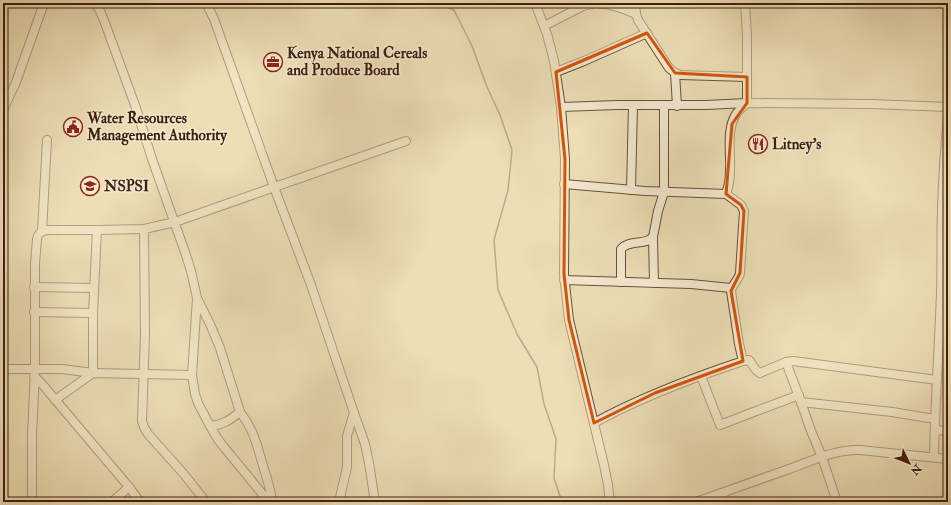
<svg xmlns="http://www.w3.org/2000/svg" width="951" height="505" viewBox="0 0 951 505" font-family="'IM FELL Double Pica',serif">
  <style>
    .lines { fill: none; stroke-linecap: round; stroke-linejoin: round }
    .stream { stroke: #856b51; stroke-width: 1.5 }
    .minor-casing { stroke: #6c4f39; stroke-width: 10 }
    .minor { stroke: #f3ead0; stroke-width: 8 }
    .marked { fill: none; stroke: #d7530c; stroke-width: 3; stroke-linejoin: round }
    .labels { text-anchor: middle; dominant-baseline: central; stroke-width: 3; stroke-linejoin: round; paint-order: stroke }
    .poi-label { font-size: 15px; font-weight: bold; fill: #411f0f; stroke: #f3ead0; text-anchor: start }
  </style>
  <rect width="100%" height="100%" fill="#eddeb6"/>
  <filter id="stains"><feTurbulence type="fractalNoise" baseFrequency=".005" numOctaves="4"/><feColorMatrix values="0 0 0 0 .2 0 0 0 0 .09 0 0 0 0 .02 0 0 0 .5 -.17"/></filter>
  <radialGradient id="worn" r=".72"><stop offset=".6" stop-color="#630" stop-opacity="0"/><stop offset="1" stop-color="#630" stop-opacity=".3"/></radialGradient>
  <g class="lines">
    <polyline class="stream" points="439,3 454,10 472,46 487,87 500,115 512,150 508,190 494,240 498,290 517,334 537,367 544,404 556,439 554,478 562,502"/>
    <defs>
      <g id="minor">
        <polyline points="95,3 100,11 105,23 136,108 152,159 186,255 191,271 197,298"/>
        <polyline points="206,3 214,19 274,187 311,285 354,413 365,444 369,463 375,502"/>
        <polyline points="535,3 547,34 554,61 561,107 565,159 564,274 569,320 604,465 608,485 610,502"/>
        <path d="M 597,3 C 611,4 623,8 636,14"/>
        <polyline points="635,3 636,14 638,20 669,68 675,73 680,75 747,77"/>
        <polyline points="544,26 583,6 595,3"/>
        <polyline points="556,72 584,61 647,33"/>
        <polyline points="675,73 677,106"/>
        <polyline points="561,107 617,105 706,105 747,103 871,104 948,107"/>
        <polyline points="3,110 16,82 44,3"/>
        <path d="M 564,184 L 645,191 L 726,194 C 729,186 730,178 730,170 C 731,152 726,130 736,114 C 739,110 743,106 747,103 L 747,36 L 745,3"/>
        <polyline points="631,190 633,105"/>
        <path d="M 726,194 L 741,205 L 744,211 L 740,273 C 739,280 732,284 731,291 L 739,344 L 743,361 L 749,360 L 756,370 L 760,373 L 786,362 L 793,361 L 937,380"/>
        <polyline points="144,229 145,334 142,421 144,427 148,434 183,473 206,502"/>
        <polyline points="42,231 47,140"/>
        <polyline points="653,237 654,283"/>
        <polyline points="564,280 691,284 731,288"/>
        <path d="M 621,282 L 621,249 C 630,239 645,246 653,237 L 658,211 L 664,192 L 664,106"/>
        <polyline points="34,287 94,288"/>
        <path d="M 197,298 L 210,324 L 220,348 L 240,412 C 230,420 223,425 210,426 L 198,403 L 195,394 L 192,375 Z"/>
        <polyline points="34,312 93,313"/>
        <polyline points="786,362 801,402 811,431 822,457 837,502"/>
        <polyline points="3,369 62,369 93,373 93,313 97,230"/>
        <polyline points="34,376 42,384 129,487 140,502"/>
        <polyline points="701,376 720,425 751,413 799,395"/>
        <polyline points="55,400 93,373 192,375"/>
        <polyline points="801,402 892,412 935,419"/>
        <path d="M 240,412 C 254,430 257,445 263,466 C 267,478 271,490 272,502"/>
        <path d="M 594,423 C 641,397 692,378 743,361"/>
        <polyline points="210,426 217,438 223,446 269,502"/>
        <polyline points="935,430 948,431"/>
        <path d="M 934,457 C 935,402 939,348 941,293 C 942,264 941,236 942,208 C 943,177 945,147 948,116"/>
        <polyline points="722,493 725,502"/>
        <path d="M 32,502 L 32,436 L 35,369 L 35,264 L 37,239 C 38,233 41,231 47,230 L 97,230 L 144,229 L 175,222 L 406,141"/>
        <polyline points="112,502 129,487"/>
        <polyline points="339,502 347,467 347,436 351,422 354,413"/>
        <path d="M 696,502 C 727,491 758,480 789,469 C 812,461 835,449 860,450 L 948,459"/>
      </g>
    </defs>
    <use href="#minor" class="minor-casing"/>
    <use href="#minor" class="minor"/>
  </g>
  <path d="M0 0H951V505H0ZM 647,33 L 675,73 L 747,77 L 747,103 L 732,124 L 726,194 L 741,205 L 744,211 L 740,273 L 731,291 L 743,361 L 655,393 L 594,423 L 569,320 L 564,274 L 565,159 L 556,72 Z" fill="#eddeb6" fill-opacity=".55" fill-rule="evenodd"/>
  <path class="marked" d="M 647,33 L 675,73 L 747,77 L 747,103 L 732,124 L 726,194 L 741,205 L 744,211 L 740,273 L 731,291 L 743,361 L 655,393 L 594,423 L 569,320 L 564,274 L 565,159 L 556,72 Z"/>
  <defs>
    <symbol id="office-ring" viewBox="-11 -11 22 22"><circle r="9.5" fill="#f3ead0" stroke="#8f2418" stroke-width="1.5"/><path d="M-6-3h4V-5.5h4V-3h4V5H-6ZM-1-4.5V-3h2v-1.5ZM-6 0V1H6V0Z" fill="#8f2418"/></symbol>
    <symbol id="civic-ring" viewBox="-11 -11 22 22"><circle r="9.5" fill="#f3ead0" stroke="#8f2418" stroke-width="1.5"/><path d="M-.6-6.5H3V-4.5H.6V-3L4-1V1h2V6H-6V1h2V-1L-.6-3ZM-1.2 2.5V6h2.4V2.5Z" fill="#8f2418"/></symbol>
    <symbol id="restaurant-ring" viewBox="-11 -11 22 22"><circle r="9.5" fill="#f3ead0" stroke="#8f2418" stroke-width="1.5"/><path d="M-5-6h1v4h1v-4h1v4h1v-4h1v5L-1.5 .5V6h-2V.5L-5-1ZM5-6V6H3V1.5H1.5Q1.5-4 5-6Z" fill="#8f2418"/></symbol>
    <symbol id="university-ring" viewBox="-11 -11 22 22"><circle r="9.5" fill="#f3ead0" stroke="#8f2418" stroke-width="1.5"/><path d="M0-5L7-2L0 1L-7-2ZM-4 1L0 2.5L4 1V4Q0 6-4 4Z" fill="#8f2418"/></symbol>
  </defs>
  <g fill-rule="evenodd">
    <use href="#office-ring" x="262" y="51" width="22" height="22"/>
    <use href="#civic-ring" x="62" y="116" width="22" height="22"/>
    <use href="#restaurant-ring" x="747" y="133" width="22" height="22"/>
    <use href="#university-ring" x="79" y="175" width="22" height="22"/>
  </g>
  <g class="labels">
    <g class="poi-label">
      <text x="287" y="53">Kenya National Cereals<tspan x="287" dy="17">and Produce Board</tspan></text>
      <text x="87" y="118">Water Resources<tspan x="87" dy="17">Management Authority</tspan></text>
      <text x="772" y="144">Litney's</text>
      <text x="104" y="186">NSPSI</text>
    </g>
  </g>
  <rect width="951" height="505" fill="none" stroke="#eddeb6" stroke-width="16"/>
  <rect x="4" y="4" width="943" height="497" fill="none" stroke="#411f0f" stroke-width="2"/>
  <rect x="8" y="8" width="935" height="489" fill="none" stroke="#411f0f"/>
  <g transform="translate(909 463) rotate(133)" stroke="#f3ead0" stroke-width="3" paint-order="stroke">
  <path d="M0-3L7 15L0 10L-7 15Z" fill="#411f0f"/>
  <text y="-6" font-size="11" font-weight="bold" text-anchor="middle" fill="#411f0f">N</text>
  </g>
  <rect width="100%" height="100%" filter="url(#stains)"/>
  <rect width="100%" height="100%" fill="url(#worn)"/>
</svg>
